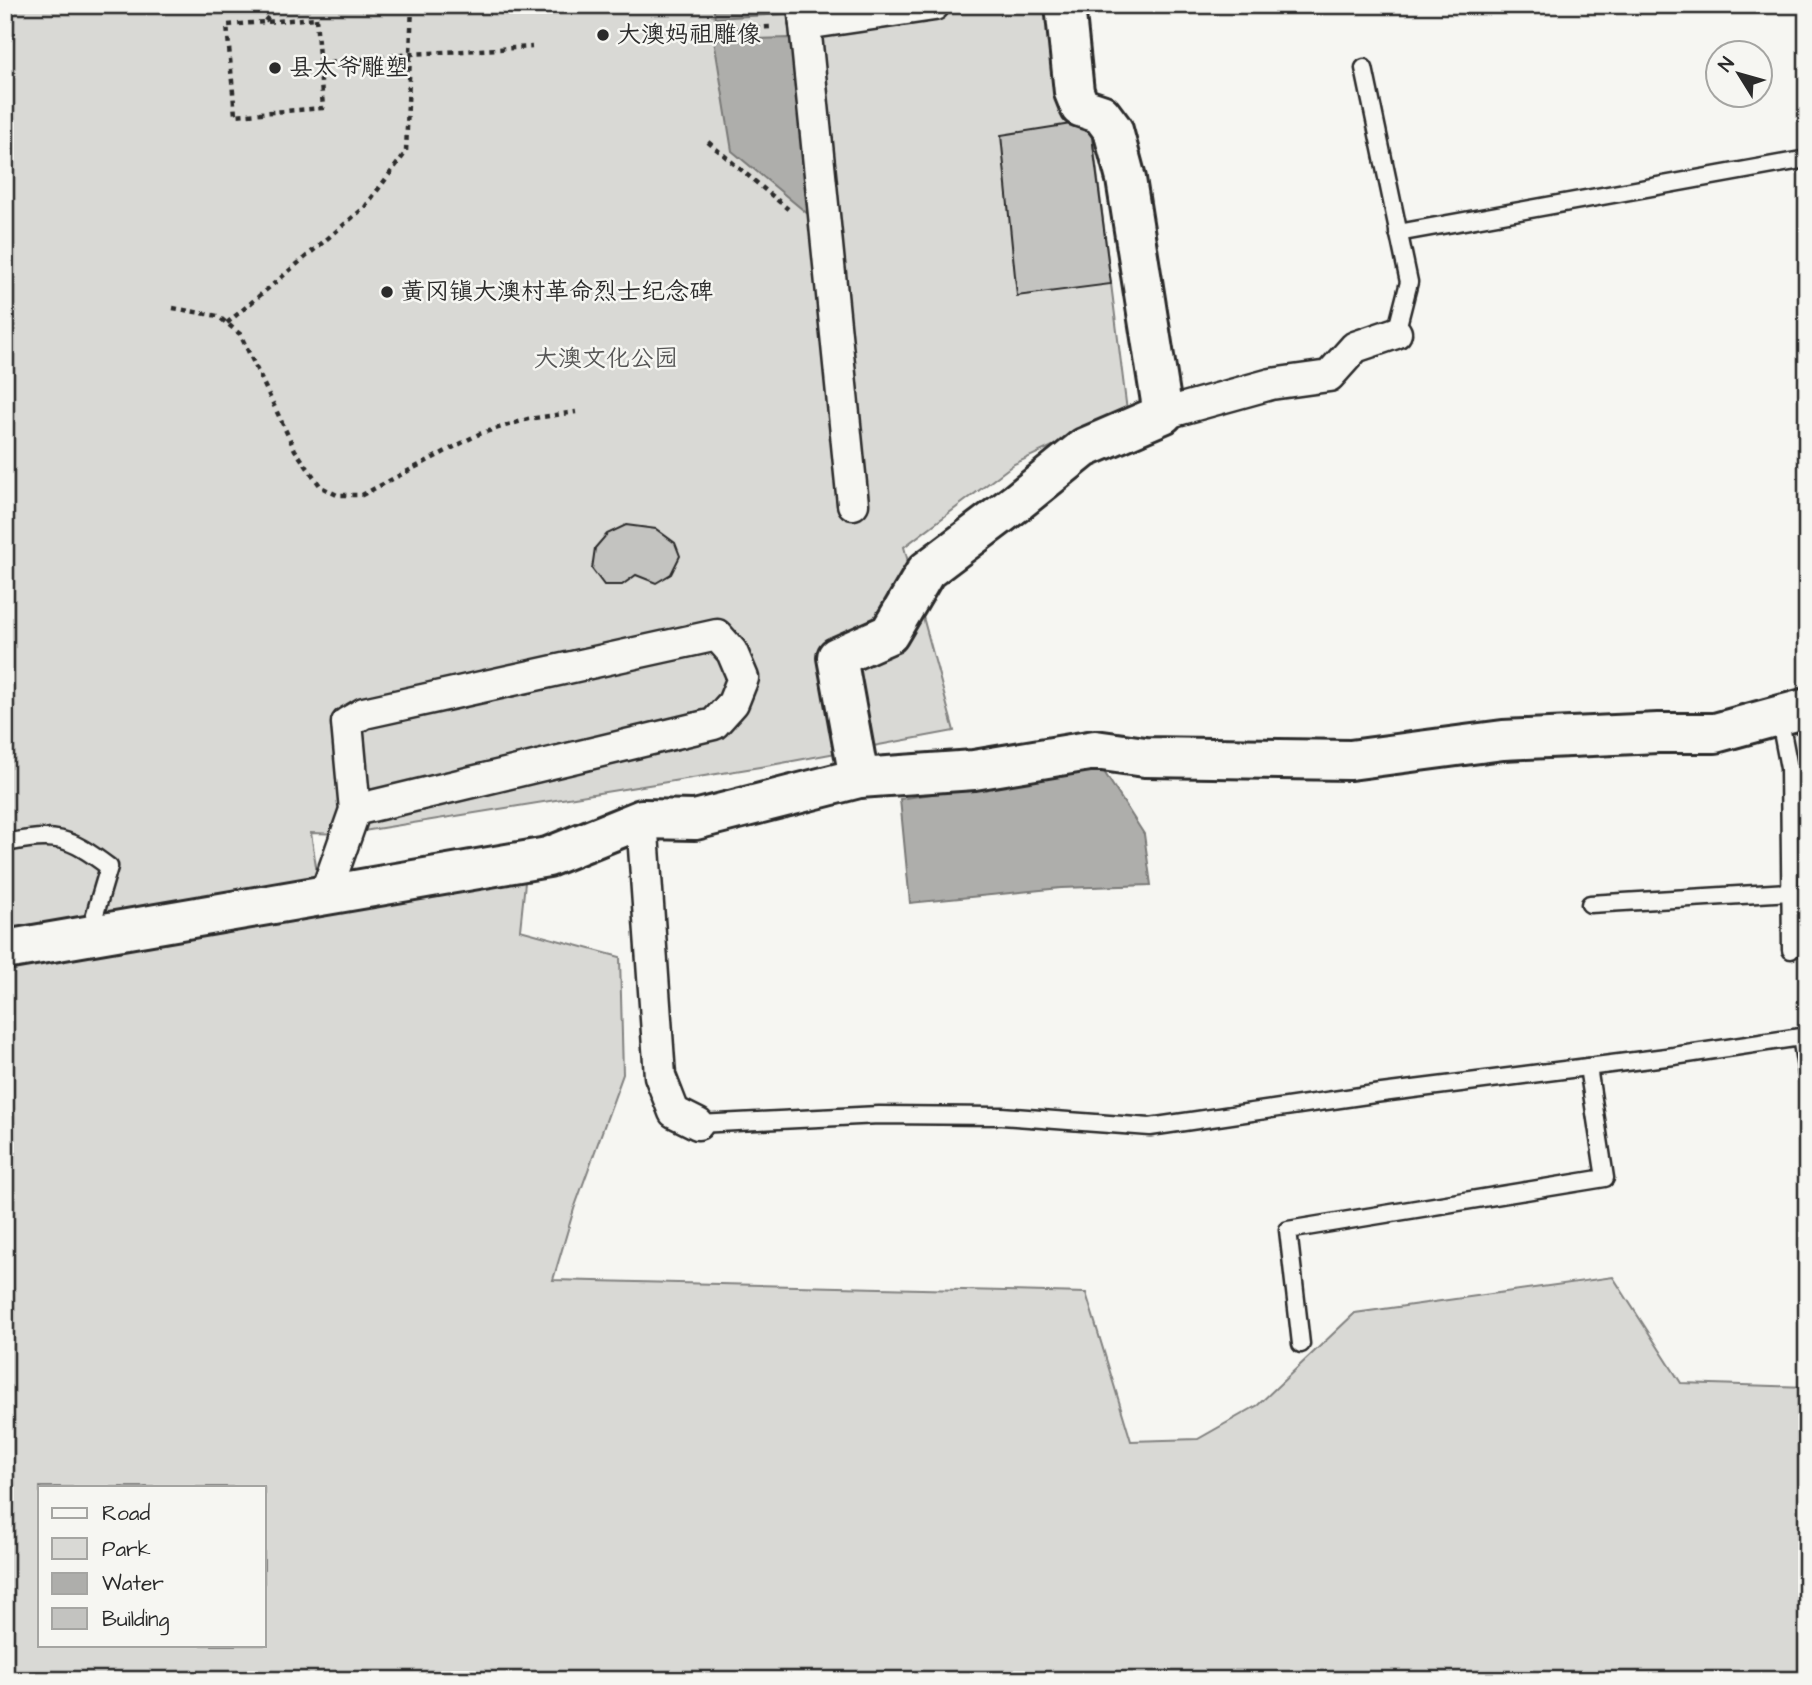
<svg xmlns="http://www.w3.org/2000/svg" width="1812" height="1685" viewBox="0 0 1812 1685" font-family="'Architects Daughter','LXGW WenKai TC',sans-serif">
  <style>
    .green { fill: #d9d9d5; stroke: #828280; stroke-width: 2; fill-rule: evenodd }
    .water { fill: #aeaeab; stroke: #7a7a78; stroke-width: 2 }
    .building { fill: #c3c3c0; stroke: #2b2b2b; stroke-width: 2 }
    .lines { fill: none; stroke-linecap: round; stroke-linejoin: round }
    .lane-casing { stroke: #2b2b2b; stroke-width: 21 }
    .street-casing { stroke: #2b2b2b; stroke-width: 35 }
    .secondary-casing { stroke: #2b2b2b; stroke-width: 44 }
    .path { stroke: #2b2b2b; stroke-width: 4.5; stroke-dasharray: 5 5; stroke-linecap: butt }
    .lane { stroke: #f6f6f2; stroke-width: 16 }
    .street { stroke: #f6f6f2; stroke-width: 30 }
    .secondary { stroke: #f6f6f2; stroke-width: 38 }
    .poi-dot { fill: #2b2b2b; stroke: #f6f6f2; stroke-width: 2.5 }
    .labels { text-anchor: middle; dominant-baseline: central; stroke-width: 5; stroke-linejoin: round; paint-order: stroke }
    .poi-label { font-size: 24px; fill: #2b2b2b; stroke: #f6f6f2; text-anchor: start }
    .park-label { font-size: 24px; fill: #565656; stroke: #f6f6f2 }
  </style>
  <rect width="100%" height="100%" fill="#f6f6f2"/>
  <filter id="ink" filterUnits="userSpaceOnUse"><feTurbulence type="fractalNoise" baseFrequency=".0143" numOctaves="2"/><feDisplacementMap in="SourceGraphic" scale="14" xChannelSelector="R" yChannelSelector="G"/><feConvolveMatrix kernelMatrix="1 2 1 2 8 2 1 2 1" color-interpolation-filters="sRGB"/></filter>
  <g filter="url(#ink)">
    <path class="green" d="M 5,5 L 1076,5 L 1127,411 L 1014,464 L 904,547 L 954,731 L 766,766 L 345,834 L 311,833 L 322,906 L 527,863 L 520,930 L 620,957 L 623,1074 L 574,1209 L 553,1280 L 1086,1293 L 1131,1441 L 1198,1439 L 1258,1405 L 1355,1313 L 1613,1277 L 1681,1383 L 1807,1387 L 1807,1680 L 5,1680 ZM 40,1487 L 264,1487 L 264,1645 L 40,1645 Z"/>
    <g class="water">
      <polygon points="713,5 786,5 787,14 715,18"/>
      <polygon points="790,38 814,219 732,151 714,40"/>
      <polygon points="1101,767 1144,834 1151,885 1061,888 910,903 900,799"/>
    </g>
    <g class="building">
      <polygon points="1090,121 1111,284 1017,296 1001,135"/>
      <polygon points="626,525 656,529 675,543 680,556 671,574 656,583 636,575 622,585 604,585 592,569 595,548 607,534"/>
    </g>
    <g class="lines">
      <defs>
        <g id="lane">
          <polyline points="1364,68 1409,282 1396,333"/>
          <polyline points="1398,233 1807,159"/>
          <polyline points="1774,720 1780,721 1789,768 1791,950"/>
          <path d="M 5,843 C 56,833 68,836 109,867 L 89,934"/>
          <polyline points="1590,904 1790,892"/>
          <polyline points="1801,1037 1807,1074"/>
          <polyline points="698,1124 879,1115 1001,1116 1150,1127 1374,1094 1674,1056 1807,1036"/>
          <polyline points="1301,1344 1288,1230 1605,1178 1588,1067"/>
        </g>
        <g id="street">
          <polyline points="803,5 853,504"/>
          <polyline points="805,24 934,5"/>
          <polyline points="1163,414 1271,384 1329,376 1355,347 1396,333"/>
          <polyline points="642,819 660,1076 674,1112 698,1124"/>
          <polyline points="325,895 355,810 347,723 364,713 717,635 732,652 743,678 733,703 714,724 355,810"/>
        </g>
        <g id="secondary">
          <polyline points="1065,5 1074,92 1080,107 1101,114 1113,130 1126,179 1163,414 1084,448 1016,503 926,571 889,634 837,657 859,778 974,770 1095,750 1145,757 1350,760 1503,740 1658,733 1715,733 1807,708"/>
          <polyline points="5,950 548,857 642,819 695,820 859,778"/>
        </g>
      </defs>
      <use href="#lane" class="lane-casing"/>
      <use href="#street" class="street-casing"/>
      <use href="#secondary" class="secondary-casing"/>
      <g class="path">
        <polygon points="316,18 323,108 235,115 227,25"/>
        <polyline points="265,21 278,5"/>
        <polyline points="705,31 770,27"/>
        <polyline points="320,64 411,54 532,47"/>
        <polyline points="708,142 788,209"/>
        <polyline points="173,308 218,316 240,334 295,450 321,487 337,495 362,495 479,434 528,419 576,412"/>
        <polyline points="227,323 365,207 406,152 412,5"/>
      </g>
      <use href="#lane" class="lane"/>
      <use href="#street" class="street"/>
      <use href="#secondary" class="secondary"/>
    </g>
  </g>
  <g class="poi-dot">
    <circle cx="603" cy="35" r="7"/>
    <circle cx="275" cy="68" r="7"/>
    <circle cx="387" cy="292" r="7"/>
  </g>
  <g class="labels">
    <g class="poi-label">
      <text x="617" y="35">大澳妈祖雕像</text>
      <text x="289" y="68">县太爷雕塑</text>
      <text x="401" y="292">黄冈镇大澳村革命烈士纪念碑</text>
    </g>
    <g class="park-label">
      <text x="606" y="359">大澳文化公园</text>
    </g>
  </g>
  <rect width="1812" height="1685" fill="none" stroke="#f6f6f2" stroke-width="28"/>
  <rect x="14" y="14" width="1784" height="1657" fill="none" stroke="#2b2b2b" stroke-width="2.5" filter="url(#ink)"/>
  <rect x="38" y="1486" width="228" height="161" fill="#f6f6f2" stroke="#a5a5a2" stroke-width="2"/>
  <rect x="52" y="1508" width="35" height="10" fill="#f6f6f2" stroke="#a5a5a2" stroke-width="2"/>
  <text x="102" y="1520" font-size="21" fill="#2b2b2b">Road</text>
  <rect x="52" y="1538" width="35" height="21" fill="#d9d9d5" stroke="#a5a5a2" stroke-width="2"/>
  <text x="102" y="1556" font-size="21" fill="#2b2b2b">Park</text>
  <rect x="52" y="1573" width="35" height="21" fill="#aeaeab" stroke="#a5a5a2" stroke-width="2"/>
  <text x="102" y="1590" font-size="21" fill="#2b2b2b">Water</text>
  <rect x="52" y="1608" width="35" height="21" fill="#c3c3c0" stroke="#a5a5a2" stroke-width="2"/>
  <text x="102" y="1626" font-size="21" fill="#2b2b2b">Building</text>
  <g transform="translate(1739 74) rotate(307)"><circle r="33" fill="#f6f6f2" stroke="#a5a5a2" stroke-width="2"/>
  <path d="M0-5L12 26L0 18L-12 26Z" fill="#2b2b2b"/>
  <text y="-10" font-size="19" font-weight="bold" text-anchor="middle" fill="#2b2b2b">N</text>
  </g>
</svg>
